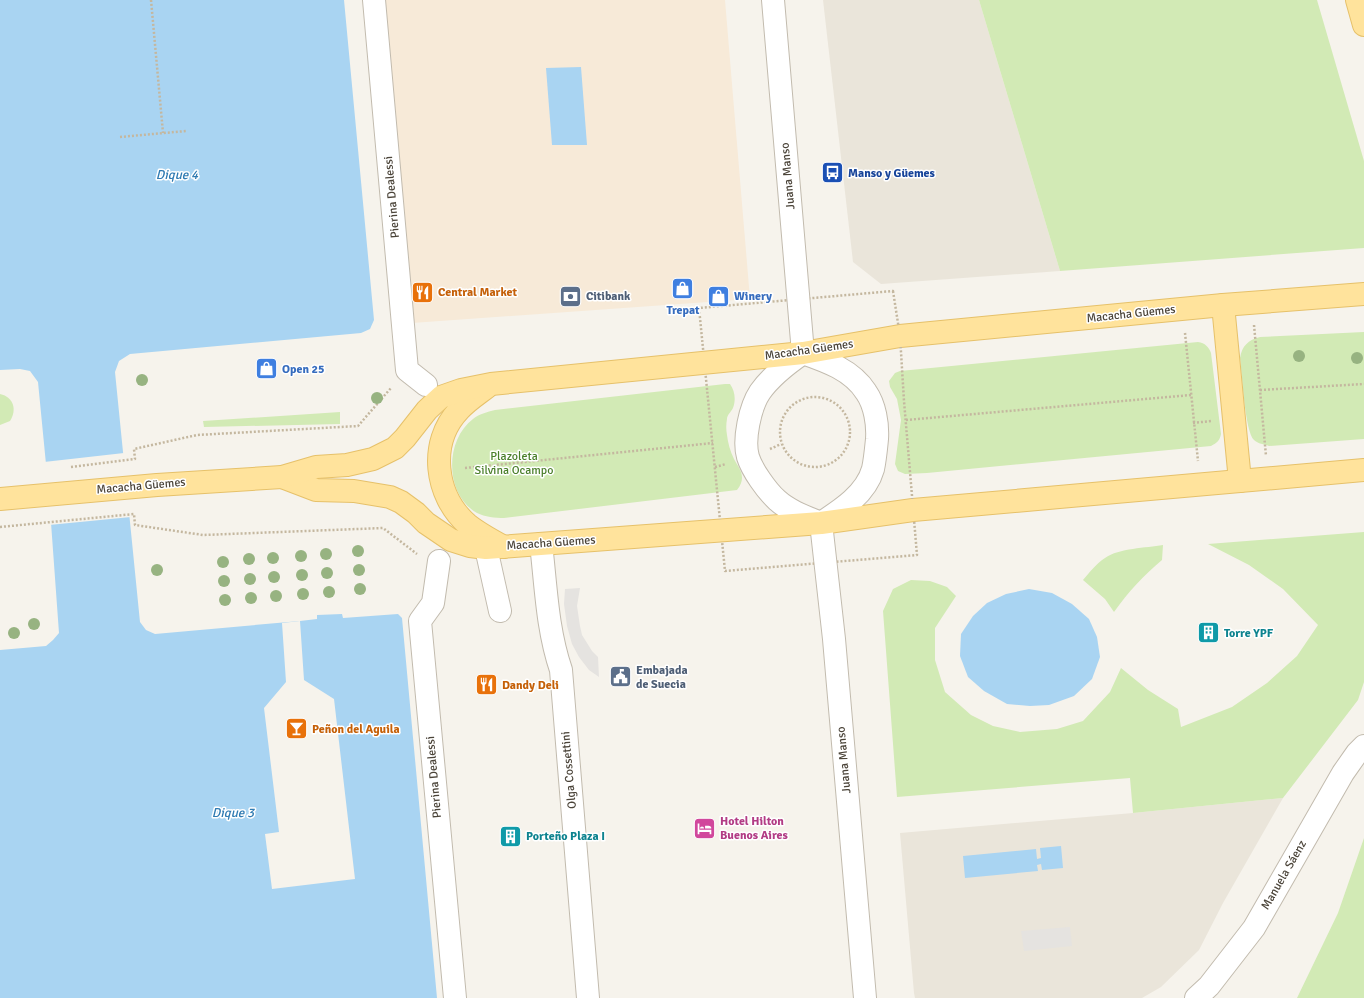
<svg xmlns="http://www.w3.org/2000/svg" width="1364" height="998" viewBox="0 0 1364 998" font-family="Signika,sans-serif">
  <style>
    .residential { fill: #eae5da }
    .commercial { fill: #f7ead8 }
    .green { fill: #d2eab5 }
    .parking { fill: #e5e3e0 }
    .water { fill: #a9d4f2 }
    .pier { fill: #f6f3ec }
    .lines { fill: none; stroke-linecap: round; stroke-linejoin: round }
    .minor-casing { stroke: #c2bbae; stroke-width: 24 }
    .major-casing { stroke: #e6c16a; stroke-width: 24 }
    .path { stroke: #c4b79f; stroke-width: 2.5; stroke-dasharray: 2 2; stroke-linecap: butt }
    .minor { stroke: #fff; stroke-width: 22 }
    .major { stroke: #ffe39c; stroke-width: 22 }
    .tree { fill: #97b381 }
    .labels { text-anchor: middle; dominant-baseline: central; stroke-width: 3; stroke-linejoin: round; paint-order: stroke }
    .transit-label { font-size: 12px; font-weight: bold; fill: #164399; stroke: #fff; text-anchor: start }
    .street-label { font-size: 12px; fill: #4b4439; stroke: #fff }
    .food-label { font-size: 12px; font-weight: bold; fill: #c56008; stroke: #fff; text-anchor: start }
    .service-label { font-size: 12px; font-weight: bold; fill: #4e5e75; stroke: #fff; text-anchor: start }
    .shop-label { font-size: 12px; font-weight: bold; fill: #366cbe; stroke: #fff; text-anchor: start }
    .park-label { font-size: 12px; fill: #4a7f2a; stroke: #fff }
    .culture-label { font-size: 12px; font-weight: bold; fill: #0d838f; stroke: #fff; text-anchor: start }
    .hotel-label { font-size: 12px; font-weight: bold; fill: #b23c85; stroke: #fff; text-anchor: start }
    .water-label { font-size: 13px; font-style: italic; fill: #2e7ab2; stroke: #fff }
  </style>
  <rect width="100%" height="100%" fill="#f6f3ec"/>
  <g class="residential">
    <polygon points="823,0 979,0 1060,271 881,284 853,262"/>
    <polygon points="1283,798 1223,903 1199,950 1161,987 1142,998 915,998 914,993 900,833 1133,813"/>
  </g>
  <polygon class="commercial" points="384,0 725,0 750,299 412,323"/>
  <g class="green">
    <polygon points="979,0 1317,0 1364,161 1364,248 1060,271"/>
    <path d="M 1364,332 L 1364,439 L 1269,446 C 1264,444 1258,444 1254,440 C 1245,432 1242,373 1240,358 C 1242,346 1248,340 1260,337 Z"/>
    <path d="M 1198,342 C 1205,343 1209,347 1211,353 L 1221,434 C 1220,440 1217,443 1211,446 L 927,473 L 905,474 L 898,471 L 895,464 L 901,420 L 897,399 L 890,387 L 889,381 L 895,373 L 900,371 Z"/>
    <path d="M 725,384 L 730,384 C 735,391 736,400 733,408 C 731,412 727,415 727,419 C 726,424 726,430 727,435 C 728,443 730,451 734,459 C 740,470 747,477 737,490 L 504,518 C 495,518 485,517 477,513 C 445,495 444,441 473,419 C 479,414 487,412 495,410 Z"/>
    <path d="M 0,394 C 14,397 17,410 10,421 L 0,425 Z"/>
    <polygon points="340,412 340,424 204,427 203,421"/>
    <polygon points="1364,532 1364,682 1358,700 1283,798 1133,813 1130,778 897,797 883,611 893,589 911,580 930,581 947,587 956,596 935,628 935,660 945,692 971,715 993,726 1020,732 1057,729 1083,721 1110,692 1121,668 1148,690 1178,709 1181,727 1232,707 1267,683 1297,656 1318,625 1283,589 1249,565 1208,544"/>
    <path d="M 1163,545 L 1162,560 C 1143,576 1129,591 1114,612 L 1105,599 L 1083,580 C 1090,572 1096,564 1105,558 C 1119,548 1146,548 1163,545 Z"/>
    <polygon points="1364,838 1364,998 1297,998 1338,913"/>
  </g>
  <g class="parking">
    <polygon points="580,588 577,606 580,626 582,635 592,651 598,657 599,677 589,670 579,657 572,644 567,626 564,604 565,589"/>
    <polygon points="1070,927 1072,946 1024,951 1021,931"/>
  </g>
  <g class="water">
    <polygon points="0,0 344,0 374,320 370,329 361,333 130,354 119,361 115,372 140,622 146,630 155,634 300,621 317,619 317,615 342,614 343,618 398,614 402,618 437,998 0,998 0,650 46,646 53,640 59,633 49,495 38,382 30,371 20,369 0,370"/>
    <polygon points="581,67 587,145 552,145 546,68"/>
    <polygon points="1029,589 1052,593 1072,604 1089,619 1097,637 1100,657 1092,679 1074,696 1049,705 1030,706 1007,704 984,691 968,677 960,656 961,634 973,616 987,603 1006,594"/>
    <polygon points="1061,846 1063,868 1042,870 1041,864 1037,865 1038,871 965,878 963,856 1036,849 1037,859 1041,858 1040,848"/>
  </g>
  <g class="pier">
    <polygon points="124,453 131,517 49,525 44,462"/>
    <polygon points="300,621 304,680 334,699 355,879 272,889 265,834 279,832 264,708 286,682 282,623"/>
  </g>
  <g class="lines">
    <defs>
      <g id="minor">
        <polyline points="374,0 407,370 426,385"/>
        <polyline points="773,0 803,353"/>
        <path d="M 803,353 C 826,361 852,370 866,392 C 875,405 878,424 877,439 C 876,449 875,460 873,469 C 866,494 841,510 821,523"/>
        <path d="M 803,353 C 787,364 771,376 760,392 C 750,407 743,440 748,457 C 752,470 767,491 777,500 C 789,511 806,517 821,523"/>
        <polyline points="821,523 834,639 865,998"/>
        <path d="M 541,544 C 546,586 547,629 561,670 L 588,998"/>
        <polyline points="486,548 500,611"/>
        <polyline points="439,561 433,603 420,621 455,998"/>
        <polyline points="1196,998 1209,986 1254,928 1343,773 1357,753 1364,746"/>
      </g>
      <g id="major">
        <polyline points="1357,0 1364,25"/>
        <polyline points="1223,305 1240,481"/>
        <path d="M 487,387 C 478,394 467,401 459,410 C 428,443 435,495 467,524 C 478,533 491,540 504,547"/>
        <polyline points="282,477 316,490 354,491 390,497 401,502 416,513 426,523 451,540 470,546 486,548 821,523 913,510 1364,470"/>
        <polyline points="0,499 157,485 282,477 316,467 347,465 373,459 395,448 405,438 427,410 441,397 461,390 491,384 803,353 900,336 1223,305 1364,294"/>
      </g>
    </defs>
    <use href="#minor" class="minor-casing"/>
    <use href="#major" class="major-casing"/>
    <g class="path">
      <polyline points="151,0 163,133"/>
      <polyline points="120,137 186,131"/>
      <polygon points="893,291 900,336 904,401 917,555 725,571 699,308"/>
      <polyline points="1254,325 1266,456"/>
      <polyline points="1185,333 1198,461"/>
      <polyline points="1260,390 1364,384"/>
      <circle cx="815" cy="432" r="35"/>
      <polyline points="906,420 1191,395"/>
      <polyline points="1193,423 1211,421"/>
      <polyline points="770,449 781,444"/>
      <polyline points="71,467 135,459 134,449 197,435 358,426 391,388"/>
      <polyline points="715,467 726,464"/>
      <polyline points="465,468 713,443"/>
      <polyline points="0,527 134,514 135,525 203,535 383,528 417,554"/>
    </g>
    <use href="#minor" class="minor"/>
    <use href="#major" class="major"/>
  </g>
  <g class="tree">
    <circle cx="1299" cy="356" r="6"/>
    <circle cx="1357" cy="358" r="6"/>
    <circle cx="142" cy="380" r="6"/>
    <circle cx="377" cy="398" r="6"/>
    <circle cx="358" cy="551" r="6"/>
    <circle cx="326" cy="554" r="6"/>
    <circle cx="301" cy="556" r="6"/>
    <circle cx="273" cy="558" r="6"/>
    <circle cx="249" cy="559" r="6"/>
    <circle cx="223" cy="562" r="6"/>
    <circle cx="157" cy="570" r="6"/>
    <circle cx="359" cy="570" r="6"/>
    <circle cx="327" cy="573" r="6"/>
    <circle cx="302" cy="575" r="6"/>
    <circle cx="274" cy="577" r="6"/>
    <circle cx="250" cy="579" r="6"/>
    <circle cx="224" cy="581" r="6"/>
    <circle cx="360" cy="589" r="6"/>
    <circle cx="329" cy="592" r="6"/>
    <circle cx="303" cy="594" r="6"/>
    <circle cx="276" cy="596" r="6"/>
    <circle cx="251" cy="598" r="6"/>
    <circle cx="225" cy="600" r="6"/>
    <circle cx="34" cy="624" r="6"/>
    <circle cx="14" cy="633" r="6"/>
  </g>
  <defs>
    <symbol id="bus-square" viewBox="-11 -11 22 22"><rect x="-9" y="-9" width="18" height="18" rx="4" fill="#1a4fb4" stroke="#fff"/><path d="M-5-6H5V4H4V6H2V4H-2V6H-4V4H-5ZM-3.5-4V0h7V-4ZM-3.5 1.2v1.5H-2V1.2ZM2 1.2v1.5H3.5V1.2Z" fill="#fff"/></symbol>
    <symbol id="shop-square" viewBox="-11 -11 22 22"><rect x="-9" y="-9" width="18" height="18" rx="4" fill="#3f7fe0" stroke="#fff"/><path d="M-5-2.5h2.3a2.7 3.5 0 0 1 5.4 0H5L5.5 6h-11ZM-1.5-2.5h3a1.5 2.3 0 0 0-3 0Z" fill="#fff"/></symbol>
    <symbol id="restaurant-square" viewBox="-11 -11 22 22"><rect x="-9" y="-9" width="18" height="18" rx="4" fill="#e8710a" stroke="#fff"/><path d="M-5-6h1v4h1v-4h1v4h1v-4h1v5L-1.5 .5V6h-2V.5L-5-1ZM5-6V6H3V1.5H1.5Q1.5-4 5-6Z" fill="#fff"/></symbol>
    <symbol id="bank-square" viewBox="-11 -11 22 22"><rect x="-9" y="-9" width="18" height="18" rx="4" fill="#5c6f8a" stroke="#fff"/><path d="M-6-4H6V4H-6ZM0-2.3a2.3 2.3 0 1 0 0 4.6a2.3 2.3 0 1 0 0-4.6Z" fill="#fff"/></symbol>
    <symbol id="building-square" viewBox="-11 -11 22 22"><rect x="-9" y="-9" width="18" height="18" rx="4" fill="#0f9aa8" stroke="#fff"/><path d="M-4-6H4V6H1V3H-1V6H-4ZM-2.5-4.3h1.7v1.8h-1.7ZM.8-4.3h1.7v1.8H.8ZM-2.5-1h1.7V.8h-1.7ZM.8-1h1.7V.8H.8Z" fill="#fff"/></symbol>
    <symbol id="civic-square" viewBox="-11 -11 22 22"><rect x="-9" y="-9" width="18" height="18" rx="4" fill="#5c6f8a" stroke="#fff"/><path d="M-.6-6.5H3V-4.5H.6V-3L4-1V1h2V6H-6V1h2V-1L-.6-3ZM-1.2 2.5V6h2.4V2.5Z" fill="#fff"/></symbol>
    <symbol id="bar-square" viewBox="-11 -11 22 22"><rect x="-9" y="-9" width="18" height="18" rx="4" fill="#e8710a" stroke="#fff"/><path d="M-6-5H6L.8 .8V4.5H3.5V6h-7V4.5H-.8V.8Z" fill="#fff"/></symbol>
    <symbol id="hotel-square" viewBox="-11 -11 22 22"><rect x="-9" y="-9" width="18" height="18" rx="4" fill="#d1479c" stroke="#fff"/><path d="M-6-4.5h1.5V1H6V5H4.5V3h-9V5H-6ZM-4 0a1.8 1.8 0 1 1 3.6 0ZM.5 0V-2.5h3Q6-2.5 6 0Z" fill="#fff"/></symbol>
  </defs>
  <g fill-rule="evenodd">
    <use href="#bus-square" x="820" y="160" width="25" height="25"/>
    <use href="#shop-square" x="670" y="276" width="25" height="25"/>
    <use href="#restaurant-square" x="410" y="280" width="25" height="25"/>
    <use href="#bank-square" x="558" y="284" width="25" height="25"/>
    <use href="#shop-square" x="706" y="284" width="25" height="25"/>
    <use href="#shop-square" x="254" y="356" width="25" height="25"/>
    <use href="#building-square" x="1196" y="620" width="25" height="25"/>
    <use href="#civic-square" x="608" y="664" width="25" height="25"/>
    <use href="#restaurant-square" x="474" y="672" width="25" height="25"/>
    <use href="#bar-square" x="284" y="716" width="25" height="25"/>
    <use href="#hotel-square" x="692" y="816" width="25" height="25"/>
    <use href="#building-square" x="498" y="824" width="25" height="25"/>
  </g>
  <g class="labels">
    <g class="transit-label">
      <text x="848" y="173">Manso y Güemes</text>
    </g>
    <g class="street-label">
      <text transform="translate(788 176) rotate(-95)">Juana Manso</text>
      <text transform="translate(392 197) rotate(-95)">Pierina Dealessi</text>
      <text transform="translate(1131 314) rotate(-6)">Macacha Güemes</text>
      <text transform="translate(809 350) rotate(-8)">Macacha Güemes</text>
      <text transform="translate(141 486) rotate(-5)">Macacha Güemes</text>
      <text transform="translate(551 543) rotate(-4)">Macacha Güemes</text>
      <text transform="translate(844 760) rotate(-95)">Juana Manso</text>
      <text transform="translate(569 770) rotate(-95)">Olga Cossettini</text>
      <text transform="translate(434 777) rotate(-95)">Pierina Dealessi</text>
      <text transform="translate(1284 875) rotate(-60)">Manuela Sáenz</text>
    </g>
    <g class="food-label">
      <text x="438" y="292">Central Market</text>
      <text x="502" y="685">Dandy Deli</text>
      <text x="312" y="729">Peñon del Aguila</text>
    </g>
    <g class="service-label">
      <text x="586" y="296">Citibank</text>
      <text x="636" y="670">Embajada<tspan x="636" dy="14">de Suecia</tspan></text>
    </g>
    <g class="shop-label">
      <text x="734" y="296">Winery</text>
      <text x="683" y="310" text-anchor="middle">Trepat</text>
      <text x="282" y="369">Open 25</text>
    </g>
    <g class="park-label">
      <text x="514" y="456">Plazoleta<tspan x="514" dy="14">Silvina Ocampo</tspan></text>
    </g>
    <g class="culture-label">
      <text x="1224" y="633">Torre YPF</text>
      <text x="526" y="836">Porteño Plaza I</text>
    </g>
    <g class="hotel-label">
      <text x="720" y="821">Hotel Hilton<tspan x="720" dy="14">Buenos Aires</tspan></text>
    </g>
    <g class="water-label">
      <text x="177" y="175">Dique 4</text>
      <text x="233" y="813">Dique 3</text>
    </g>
  </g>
</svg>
